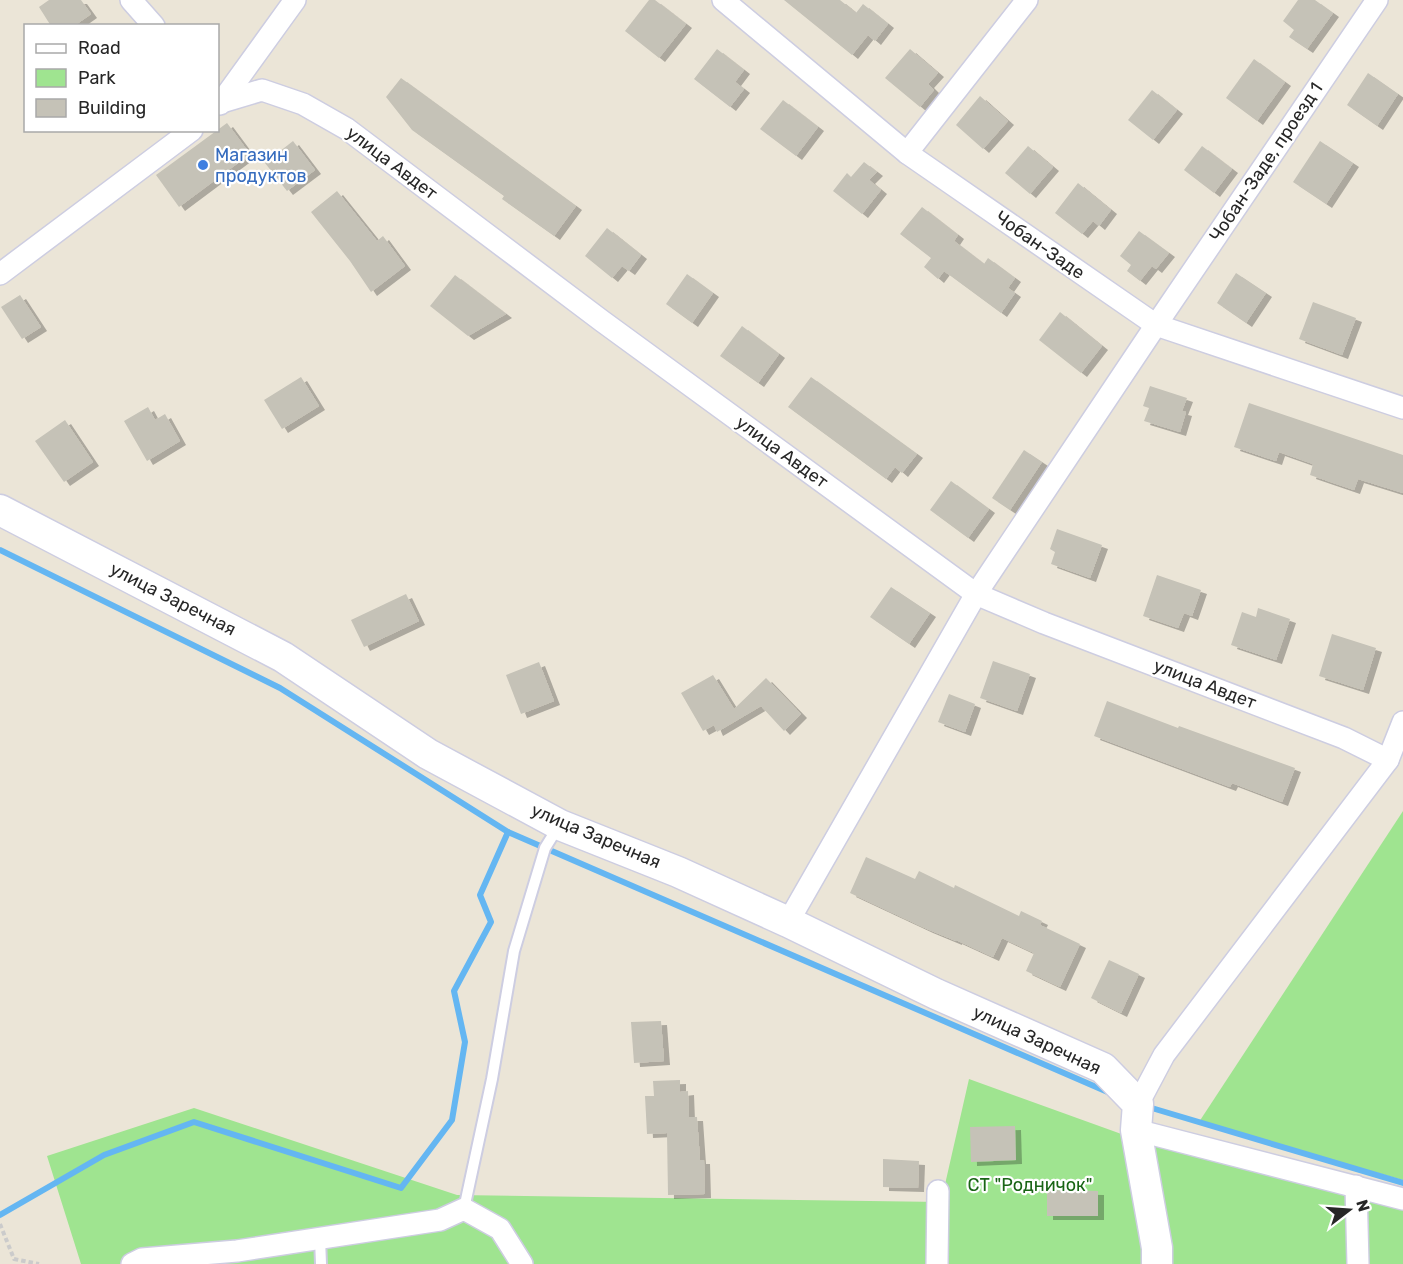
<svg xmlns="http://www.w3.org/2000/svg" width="1403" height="1264" viewBox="0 0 1403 1264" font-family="Rubik,sans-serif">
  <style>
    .green { fill: #9fe490 }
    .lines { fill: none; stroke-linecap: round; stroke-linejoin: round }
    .stream { stroke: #64b6f2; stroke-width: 6 }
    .building { fill: #c5c2b7; filter: url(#shadow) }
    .lane-casing { stroke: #cdcde1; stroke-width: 14 }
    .street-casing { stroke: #cdcde1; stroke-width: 24 }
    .secondary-casing { stroke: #cdcde1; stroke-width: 33 }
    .path { stroke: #cbcbcb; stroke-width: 4; stroke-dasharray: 4.5 3; stroke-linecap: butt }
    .lane { stroke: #fff; stroke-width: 10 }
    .street { stroke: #fff; stroke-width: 21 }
    .secondary { stroke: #fff; stroke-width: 30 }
    .shop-dot { fill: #3f7fe0; stroke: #fff; stroke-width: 2 }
    .labels { text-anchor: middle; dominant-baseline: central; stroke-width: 4.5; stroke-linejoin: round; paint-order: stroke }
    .shop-label { font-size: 18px; fill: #366cbe; stroke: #fff; text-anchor: start }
    .street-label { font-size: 18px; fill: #272727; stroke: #fff }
    .park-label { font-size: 18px; fill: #1a6516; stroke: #fff }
  </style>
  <defs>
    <filter id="shadow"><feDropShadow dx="6" dy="4" stdDeviation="0" flood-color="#0004"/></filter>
  </defs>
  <rect width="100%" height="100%" fill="#ebe5d7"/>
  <g class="green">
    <polygon points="1403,811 1403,1180 1199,1122"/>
    <polygon points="969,1079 1138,1140 1403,1209 1403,1264 81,1264 47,1156 194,1108 457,1195 941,1202"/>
  </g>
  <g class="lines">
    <g class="stream">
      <polyline points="0,550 280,688 508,832 1110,1093"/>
      <polyline points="1145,1106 1403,1183"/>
      <polyline points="0,1215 104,1155 194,1122 401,1188 452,1120 465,1042 454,991 491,922 480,895 508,832"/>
    </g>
  </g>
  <g class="building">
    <polygon points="49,0 81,0 91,14 74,26 51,26 39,7"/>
    <polygon points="649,0 655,0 686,24 659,58 625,31"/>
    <polygon points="784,0 840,0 856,13 863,4 888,24 875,41 868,35 852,55"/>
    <polygon points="1298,0 1315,0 1333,13 1307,49 1289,37 1294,30 1283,21"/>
    <polygon points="717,49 744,70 735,82 744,89 730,107 694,79"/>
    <polygon points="910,49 938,73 928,84 934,90 920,107 885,78"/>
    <polygon points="1254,59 1285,82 1257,121 1226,98"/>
    <polygon points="1368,73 1398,94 1377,126 1347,105"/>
    <polygon points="401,78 576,206 554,236 502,199 504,196 412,130 386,97"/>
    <polygon points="1152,90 1177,110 1153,140 1128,120"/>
    <polygon points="980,96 1008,121 983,149 956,125"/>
    <polygon points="783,100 818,127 796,156 760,129"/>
    <polygon points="227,123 250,154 179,207 156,175"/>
    <polygon points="293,141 315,170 287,191 265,163"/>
    <polygon points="1320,141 1353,163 1326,204 1293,182"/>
    <polygon points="1028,146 1053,167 1030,194 1005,173"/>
    <polygon points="1202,146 1232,169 1214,193 1184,170"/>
    <polygon points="864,162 877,172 869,180 881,190 862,214 833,191 847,173 851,177"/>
    <polygon points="1078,183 1111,210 1099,226 1093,221 1082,234 1055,213"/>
    <polygon points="337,191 377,241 383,236 405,266 371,292 350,261 311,212"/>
    <polygon points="922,207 958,235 954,241 984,264 988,258 1015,278 1008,288 1015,293 1001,313 944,271 938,279 924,267 931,258 900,234"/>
    <polygon points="607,228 641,255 629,271 622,266 612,278 585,256"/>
    <polygon points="1139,231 1169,253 1156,269 1152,266 1140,281 1127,271 1131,265 1120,256"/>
    <polygon points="1236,273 1266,293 1246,323 1217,303"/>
    <polygon points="687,274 713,293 692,323 666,304"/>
    <polygon points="455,275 506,314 468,336 430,306"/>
    <polygon points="20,295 41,327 22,339 1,307"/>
    <polygon points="1313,302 1356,318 1342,355 1299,339"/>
    <polygon points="1060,312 1102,346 1081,373 1039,340"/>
    <polygon points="742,326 779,354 758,383 720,356"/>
    <polygon points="301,377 319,406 282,429 264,400"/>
    <polygon points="811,377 917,454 902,473 895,467 886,479 788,407"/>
    <polygon points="1150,386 1187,398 1182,411 1186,412 1180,432 1144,421 1149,408 1143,406"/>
    <polygon points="1249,403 1403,455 1403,493 1358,479 1354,490 1310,475 1313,464 1279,452 1276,461 1234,447"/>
    <polygon points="148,407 155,420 165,414 180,441 147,461 124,421"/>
    <polygon points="65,420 93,462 64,482 35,441"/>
    <polygon points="1024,450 1042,462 1010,510 992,498"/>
    <polygon points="951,481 989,509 968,538 930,510"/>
    <polygon points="1057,529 1102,545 1090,578 1051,564 1055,552 1050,549"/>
    <polygon points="1157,575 1201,590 1192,616 1184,613 1178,628 1143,616"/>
    <polygon points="891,587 930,613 909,644 870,617"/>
    <polygon points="406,594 419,621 364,647 351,620"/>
    <polygon points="1258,608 1290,619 1276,660 1231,645 1242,612 1256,617"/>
    <polygon points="1332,634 1376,648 1363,690 1319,676"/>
    <polygon points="993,661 1030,674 1017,711 980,698"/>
    <polygon points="539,662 554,701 521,714 506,675"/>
    <polygon points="713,675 734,709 766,678 801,714 784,731 761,706 717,732 714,725 703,731 681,693"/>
    <polygon points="949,694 975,704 965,732 938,722"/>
    <polygon points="1107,701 1178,728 1179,726 1295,768 1282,802 1232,783 1230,787 1094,736"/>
    <polygon points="866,857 915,879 919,871 954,888 955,885 1019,916 1021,911 1042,921 1040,925 1080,944 1060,987 1026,971 1034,953 1002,938 993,957 956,940 956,941 927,929 850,893"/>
    <polygon points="1109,960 1139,974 1121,1013 1091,998"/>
    <polygon points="661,1021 664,1061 634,1063 631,1022"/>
    <polygon points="680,1080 680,1092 688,1091 689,1117 697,1117 700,1160 704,1160 705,1194 668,1195 667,1133 647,1134 645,1096 654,1096 653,1081"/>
    <polygon points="1015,1126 1016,1160 971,1162 970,1127"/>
    <polygon points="883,1159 919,1161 918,1188 883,1187"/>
    <polygon points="1047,1190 1098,1191 1098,1216 1047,1216"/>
  </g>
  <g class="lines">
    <defs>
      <g id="lane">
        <polyline points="464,1209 492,1079 514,951 545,848 558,827"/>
        <polyline points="320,1238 321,1264"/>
      </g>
      <g id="street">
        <polyline points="131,0 154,26"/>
        <polyline points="723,0 907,153 1156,325 1403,408"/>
        <polyline points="222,102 262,90 303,104 347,129 602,321 976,594 1044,623 1344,738 1388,760"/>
        <polyline points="220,104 295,0"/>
        <polyline points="907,153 1027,0"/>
        <polyline points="0,274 192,130"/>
        <polyline points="788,922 976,594 1156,325 1377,0"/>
        <polyline points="1138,1104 1164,1055 1388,760 1403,722"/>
        <polyline points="1136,1130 1403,1199"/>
        <polyline points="1356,1186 1358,1264"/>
        <polyline points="132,1264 142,1259 237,1251 440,1220 464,1209 500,1229 522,1264"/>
        <polyline points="937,1264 938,1191"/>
      </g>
      <polyline id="secondary" points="0,510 283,657 428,754 560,825 678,872 788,922 936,994 1103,1068 1138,1104 1136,1130 1157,1248 1157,1264"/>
    </defs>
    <use href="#lane" class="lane-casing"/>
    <use href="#street" class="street-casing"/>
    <use href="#secondary" class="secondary-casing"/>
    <polyline class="path" points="0,1224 14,1259 39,1264"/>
    <use href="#lane" class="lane"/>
    <use href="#street" class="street"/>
    <use href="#secondary" class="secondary"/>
  </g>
  <circle class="shop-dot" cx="203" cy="165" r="6"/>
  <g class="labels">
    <g class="shop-label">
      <text x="215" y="155">Магазин<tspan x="215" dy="21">продуктов</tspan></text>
    </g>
    <g class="street-label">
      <text transform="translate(1266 162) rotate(-56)">Чобан-Заде, проезд 1</text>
      <text transform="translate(392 163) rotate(37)">улица Авдет</text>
      <text transform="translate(1040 245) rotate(35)">Чобан-Заде</text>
      <text transform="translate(782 452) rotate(36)">улица Авдет</text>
      <text transform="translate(173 599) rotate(27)">улица Заречная</text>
      <text transform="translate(1205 684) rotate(21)">улица Авдет</text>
      <text transform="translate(596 836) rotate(23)">улица Заречная</text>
      <text transform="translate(1037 1040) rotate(25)">улица Заречная</text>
    </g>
    <g class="park-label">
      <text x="1030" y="1185">СТ "Родничок"</text>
    </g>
  </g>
  <rect x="24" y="24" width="195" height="108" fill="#ffffff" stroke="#a9a9a9" stroke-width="1.5"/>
  <rect x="36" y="44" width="30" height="9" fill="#ffffff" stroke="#a9a9a9" stroke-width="1.5"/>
  <text x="78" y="54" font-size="18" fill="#272727">Road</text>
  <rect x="36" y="69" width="30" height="18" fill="#9fe490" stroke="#a9a9a9" stroke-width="1.5"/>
  <text x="78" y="84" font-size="18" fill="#272727">Park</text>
  <rect x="36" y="99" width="30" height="18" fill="#c5c2b7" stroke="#a9a9a9" stroke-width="1.5"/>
  <text x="78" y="114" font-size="18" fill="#272727">Building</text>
  <g transform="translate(1349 1210) rotate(73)" stroke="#ffffff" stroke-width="4.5" paint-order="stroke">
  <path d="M0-4.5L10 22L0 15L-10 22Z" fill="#272727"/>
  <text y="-9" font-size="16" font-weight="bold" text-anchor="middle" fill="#272727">N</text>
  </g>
</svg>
